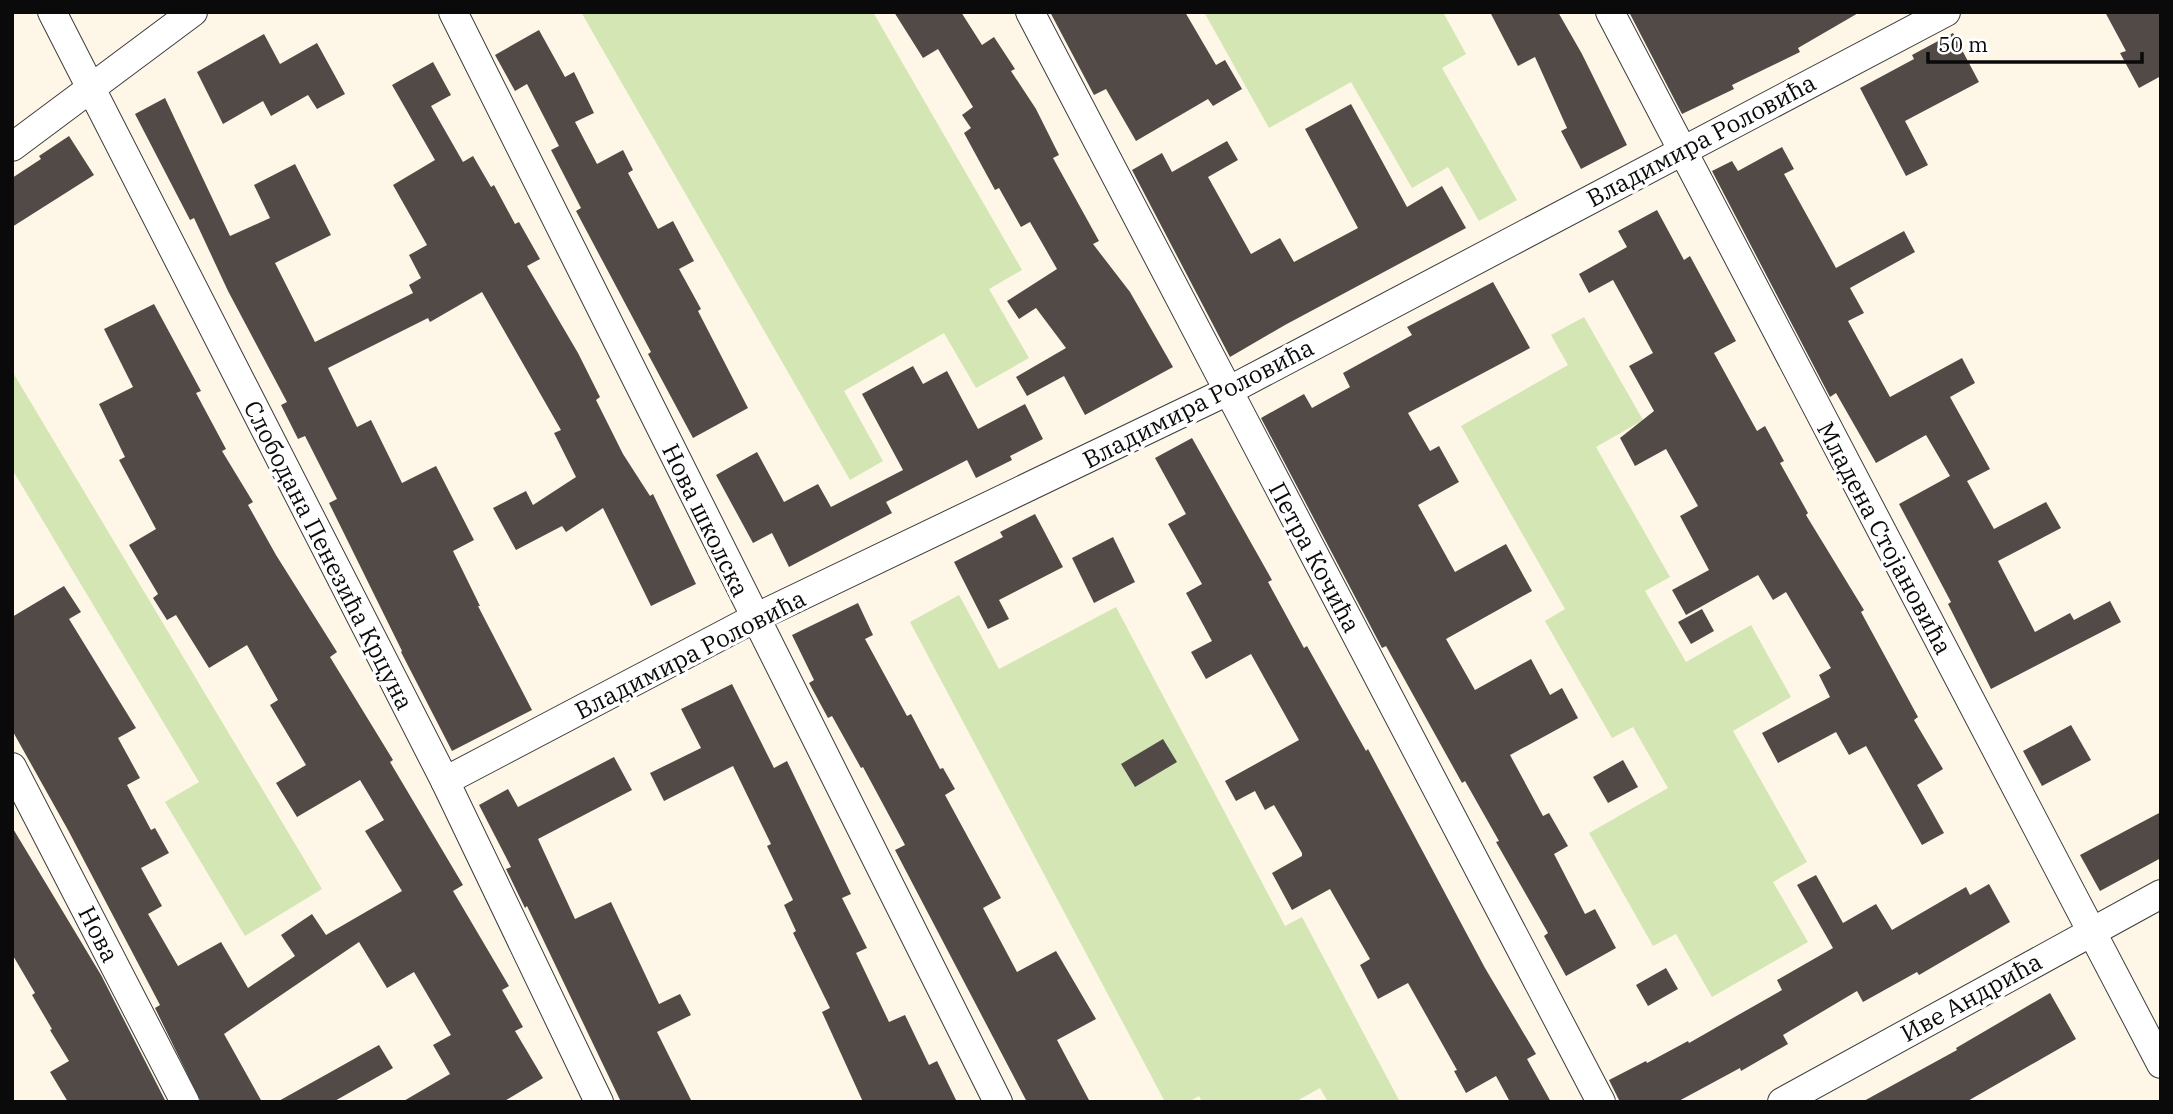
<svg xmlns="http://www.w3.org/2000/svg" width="2173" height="1114" viewBox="0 0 2173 1114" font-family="'IBM Plex Serif',serif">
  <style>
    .green { fill: #d3e6b4 }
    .building { fill: #524a47 }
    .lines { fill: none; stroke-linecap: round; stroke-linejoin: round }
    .minor-casing { stroke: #3d3d3d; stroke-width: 30 }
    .minor { stroke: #fff; stroke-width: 28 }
    .labels { text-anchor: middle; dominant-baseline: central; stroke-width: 7; stroke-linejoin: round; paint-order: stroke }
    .street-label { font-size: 24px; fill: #0a0a0a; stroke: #fff }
  </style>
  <rect width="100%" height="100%" fill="#fef7e7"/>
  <g class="green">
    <polygon points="581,12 873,12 1022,270 989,289 1029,358 976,388 944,333 844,391 883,461 850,480"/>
    <polygon points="1204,12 1443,12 1466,54 1442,68 1517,200 1479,221 1448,167 1412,188 1351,82 1269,128"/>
    <polygon points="1584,317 1643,420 1596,447 1670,577 1645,591 1686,662 1751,625 1791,697 1733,731 1807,862 1773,882 1808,942 1712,997 1676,934 1653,946 1589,833 1668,788 1633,727 1612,738 1545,621 1565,609 1461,426 1568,365 1551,335"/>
    <polygon points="12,371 322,889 245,936 165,802 199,782 12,469"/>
    <polygon points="959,595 999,669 1116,607 1285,926 1302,917 1400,1102 1328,1102 1320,1088 1295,1102 1202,1102 1199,1096 1188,1102 1165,1102 910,622"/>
  </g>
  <g class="building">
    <polygon points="894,12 961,12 982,45 994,37 1015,69 1011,71 1036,109 1059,155 1053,158 1099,241 1093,244 1130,292 1173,367 1085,415 1064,376 1027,396 1016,377 1066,348 1036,308 1019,319 1007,301 1057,269 1030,222 1021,227 999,188 995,190 964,133 971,128 962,115 973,107 938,49 923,58"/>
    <polygon points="1050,12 1185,12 1216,65 1225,60 1242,89 1213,106 1208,99 1136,141 1106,89 1094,95"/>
    <polygon points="1490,12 1558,12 1582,54 1627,145 1581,169 1561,131 1567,128 1535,57 1518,66"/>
    <polygon points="1629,12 1860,12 1798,48 1800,52 1732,85 1734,89 1682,114"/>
    <polygon points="2105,12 2161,12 2161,76 2139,88 2120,53 2126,51"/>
    <polygon points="539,30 565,77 574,72 594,113 575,122 597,164 623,150 633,170 628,173 658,229 673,221 694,261 679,269 701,309 698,311 748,408 693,438 648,354 651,352 576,211 581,208 551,150 559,146 527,84 515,91 495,55"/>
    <polygon points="1953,33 1979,82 1905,121 1928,165 1906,176 1860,88 1914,59 1912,55"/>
    <polygon points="264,34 280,64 317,43 345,94 317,109 308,95 271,116 263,101 223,124 197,72"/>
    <polygon points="433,62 451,95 431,106 463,162 473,156 491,187 494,185 515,224 519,222 540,259 527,266 578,353 600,397 596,400 623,454 650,496 653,494 696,584 651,606 603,508 566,532 562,526 516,550 493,508 526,491 533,505 576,477 554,433 561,430 482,292 430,322 428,318 328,368 357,427 371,420 402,483 436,466 474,540 453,551 480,606 478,606 532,710 452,751 401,652 402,651 329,503 337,499 305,436 298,439 281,405 287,402 228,291 194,218 190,220 135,114 165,98 230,236 270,218 254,185 295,164 331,235 275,263 315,342 413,293 409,285 421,278 409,255 427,245 393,185 435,160 392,85"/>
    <polygon points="1351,104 1407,207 1442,186 1466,228 1285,325 1230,357 1132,170 1162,153 1172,172 1227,141 1238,160 1208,177 1251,254 1280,238 1294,262 1358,228 1305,129"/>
    <polygon points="69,136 94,175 12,227 12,178 41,159 39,156"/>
    <polygon points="1782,147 1794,169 1784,174 1836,268 1904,231 1915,252 1850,288 1864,313 1848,321 1890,397 1962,358 1975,383 1950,397 1990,469 1967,481 1994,529 2046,502 2061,528 1998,561 2035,632 2070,613 2074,620 2110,601 2121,622 1991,689 1948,604 1951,602 1899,504 1950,476 1926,435 1876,463 1836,393 1830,397 1712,171 1732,161 1738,171"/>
    <polygon points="1657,210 1684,260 1690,256 1736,341 1714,353 1757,431 1765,426 1784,461 1780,463 1808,513 1806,515 1864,610 1861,612 1918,717 1914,720 1943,769 1917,785 1944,833 1922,845 1866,746 1849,755 1836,732 1778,763 1762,733 1830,697 1819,675 1831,668 1786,592 1773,600 1758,575 1686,615 1672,590 1709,570 1680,516 1698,506 1666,449 1635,466 1620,438 1654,411 1629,366 1653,353 1613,280 1589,293 1579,274 1627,247 1618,231"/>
    <polygon points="1493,282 1530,348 1408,413 1430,451 1439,446 1459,482 1418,505 1455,572 1506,544 1532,591 1446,639 1475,690 1531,659 1550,695 1562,688 1578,718 1510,755 1543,816 1549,813 1568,846 1554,854 1585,914 1595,909 1616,948 1566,976 1544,936 1548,933 1496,842 1499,841 1465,781 1462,783 1386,646 1382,648 1261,418 1304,394 1312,408 1350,387 1343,373 1412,335 1407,327"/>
    <polygon points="154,304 201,391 196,393 226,449 222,451 253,502 248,505 276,555 337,652 330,657 393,760 390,762 463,885 453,891 509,986 502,990 523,1027 515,1031 543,1078 503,1102 402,1102 450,1074 433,1045 451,1035 414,972 387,988 359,942 224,1034 262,1102 201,1102 155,1008 160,1005 68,830 12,730 12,617 64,586 81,612 69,619 136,728 118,738 140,778 127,785 151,830 155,828 169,853 141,868 162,906 148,914 178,966 221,942 248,988 295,956 281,935 312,914 326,935 402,891 365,831 384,820 360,780 297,817 276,783 306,765 270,705 278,700 247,645 209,668 176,615 167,620 153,598 158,594 129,545 156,529 119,460 125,457 99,404 133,387 104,329"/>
    <polygon points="913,366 923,384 947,371 978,429 1025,404 1043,439 1010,456 1012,460 976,478 967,460 886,502 892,513 789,567 772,533 753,543 716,475 757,452 784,502 818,484 831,507 903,470 862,394"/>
    <polygon points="1192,438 1272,580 1268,582 1304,648 1307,646 1366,751 1368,749 1485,968 1536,1054 1527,1059 1551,1102 1510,1102 1496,1076 1466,1093 1454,1071 1457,1070 1408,983 1378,999 1360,965 1370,959 1330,889 1292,910 1272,873 1302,856 1302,853 1274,805 1265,810 1255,791 1236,801 1225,781 1299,740 1251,654 1206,679 1191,652 1212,641 1186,593 1202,584 1168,524 1186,514 1155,458"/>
    <polygon points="1035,514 1063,567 999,600 1009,619 988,629 954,562 1003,537 1000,532"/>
    <polygon points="1113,537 1135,582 1094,603 1072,558"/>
    <polygon points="858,603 873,635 865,639 907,716 911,714 940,769 943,768 955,789 945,795 1001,898 983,908 1017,972 1056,951 1096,1019 1057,1040 1090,1102 1027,1102 895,850 905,845 863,767 861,768 832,716 828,718 809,683 814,680 792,635"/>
    <polygon points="1702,609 1714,631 1691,644 1678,622"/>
    <polygon points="732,684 774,768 787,761 851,894 842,898 867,948 856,953 889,1022 905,1015 929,1065 937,1061 957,1102 863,1102 822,1012 830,1008 793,933 796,931 784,905 793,900 767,846 771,844 733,766 664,801 650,773 701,748 681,709"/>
    <polygon points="2071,725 2091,760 2042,786 2023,751"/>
    <polygon points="1163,739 1177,762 1135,787 1121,764"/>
    <polygon points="614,757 632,790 538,839 575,919 611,902 659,1004 680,994 691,1015 657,1032 692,1102 621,1102 527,906 525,908 506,869 511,867 479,805 508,789 518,807"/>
    <polygon points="1623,760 1638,787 1608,803 1593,777"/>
    <polygon points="2161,812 2161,858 2100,891 2080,855"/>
    <polygon points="12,827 101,975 166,1102 68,1102 50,1072 69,1061 50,1030 52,1029 32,995 35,993 12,954"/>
    <polygon points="1816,875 1843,923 1876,904 1892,930 1966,887 1970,895 1989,884 2010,922 1919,975 1917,972 1863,1002 1857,991 1783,1035 1788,1044 1741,1071 1740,1068 1677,1102 1620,1102 1609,1080 1646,1061 1647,1063 1688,1041 1689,1043 1782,990 1777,980 1833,948 1797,885"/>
    <polygon points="1666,968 1678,989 1648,1006 1636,985"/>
    <polygon points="2050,993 2076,1039 1966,1102 1862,1102 1957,1050 1956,1048"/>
    <polygon points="379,1045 393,1068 333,1102 277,1102"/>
  </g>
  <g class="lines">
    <defs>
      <g id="minor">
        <polyline points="52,12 445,781 599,1102"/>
        <polyline points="453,12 998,1102"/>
        <polyline points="1030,12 1601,1102"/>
        <polyline points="1610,12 2161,1064"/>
        <polyline points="12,147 193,12"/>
        <polyline points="12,767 185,1102"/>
        <polyline points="445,781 755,618 1228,391 1946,12"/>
        <polyline points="1782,1102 2161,894"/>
      </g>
    </defs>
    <use href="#minor" class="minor-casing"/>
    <use href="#minor" class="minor"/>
  </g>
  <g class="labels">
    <g class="street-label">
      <text transform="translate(1701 140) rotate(-28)">Владимира Роловића</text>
      <text transform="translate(1198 403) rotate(-27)">Владимира Роловића</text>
      <text transform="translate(706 520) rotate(64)">Нова школска</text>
      <text transform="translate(1885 538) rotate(62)">Младена Стојановића</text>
      <text transform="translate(329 555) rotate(63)">Слободана Пенезића Крцуна</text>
      <text transform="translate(1315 557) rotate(62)">Петра Кочића</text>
      <text transform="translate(690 654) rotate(-27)">Владимира Роловића</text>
      <text transform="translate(99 934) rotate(63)">Нова</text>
      <text transform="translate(1971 997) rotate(-29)">Иве Андрића</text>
    </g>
  </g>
  <rect width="2173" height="1114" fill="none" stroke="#0a0a0a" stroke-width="28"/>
  <path d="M1928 52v10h214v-10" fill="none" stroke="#0a0a0a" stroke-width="3.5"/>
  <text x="1938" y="52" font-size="21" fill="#0a0a0a" stroke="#ffffff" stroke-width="5" paint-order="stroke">50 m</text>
</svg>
